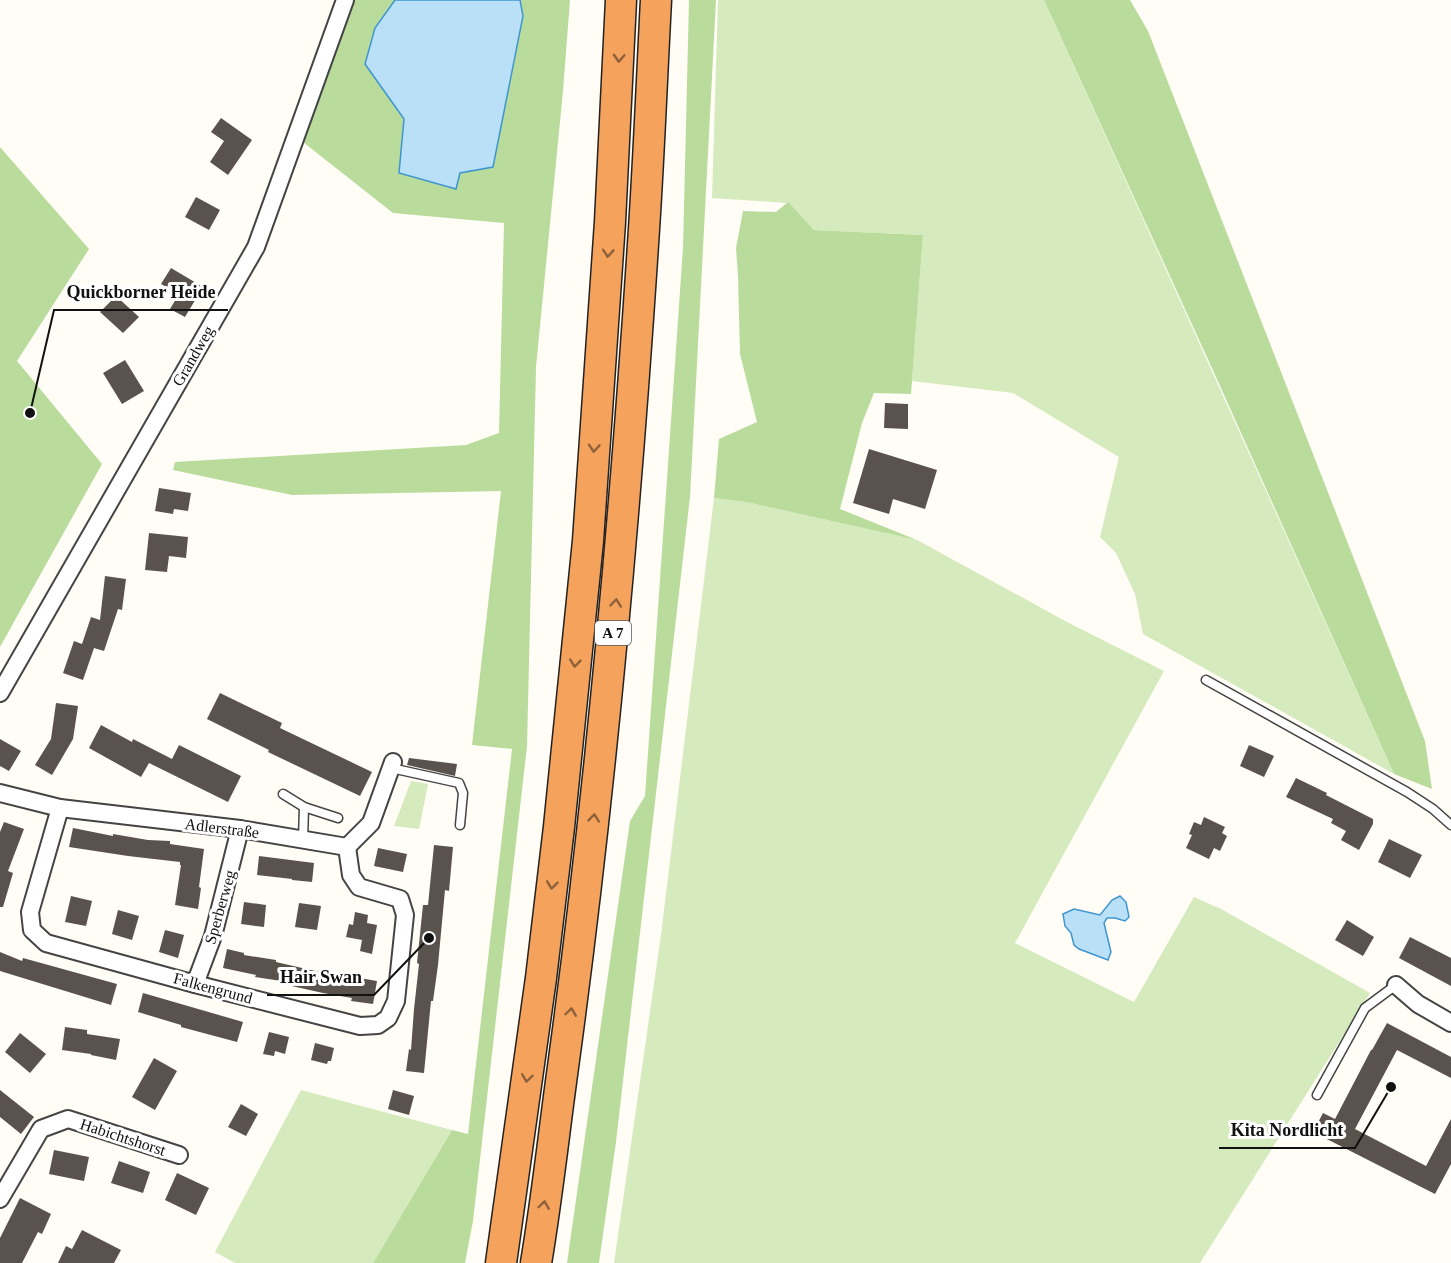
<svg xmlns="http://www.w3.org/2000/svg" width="1451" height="1263" viewBox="0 0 1451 1263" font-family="'Times New Roman',serif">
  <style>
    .green { fill: #d5ebbd }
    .forest { fill: #b9dc9c }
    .water { fill: #b9e0f7; stroke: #3f96cf; stroke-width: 1.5 }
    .building { fill: #5a524d }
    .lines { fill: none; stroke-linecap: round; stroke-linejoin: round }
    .lane-casing { stroke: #444; stroke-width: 11 }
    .street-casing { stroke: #444; stroke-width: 20 }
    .highway-casing { stroke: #222; stroke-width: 33 }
    .lane { stroke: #fff; stroke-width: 8 }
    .street { stroke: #fff; stroke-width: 16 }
    .highway { stroke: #f5a25d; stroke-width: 30 }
    .oneway { stroke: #8e613b }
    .labels { text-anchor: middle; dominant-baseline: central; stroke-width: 6; stroke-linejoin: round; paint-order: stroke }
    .shield { fill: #fff; stroke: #585858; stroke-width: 1.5 }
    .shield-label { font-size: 15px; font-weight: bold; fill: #111 }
    .street-label { font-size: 16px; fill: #111; stroke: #fff }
    .leader { fill: none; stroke: #111; stroke-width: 2 }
    .callout-dot { fill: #111; stroke: #fff; stroke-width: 2 }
    .callout-label { font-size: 18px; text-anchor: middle; font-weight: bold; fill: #111; stroke: #fff; stroke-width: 6; stroke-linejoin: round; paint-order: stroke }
  </style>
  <rect width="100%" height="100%" fill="#fffdf5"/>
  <g class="green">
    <polygon points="718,0 1044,0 1394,774 1143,634 1135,594 1116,553 1100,537 1119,457 1013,393 912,381 923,235 814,230 788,203 712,198"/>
    <polygon points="714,498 746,502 917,540 1067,622 1164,671 1015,943 1134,1002 1194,897 1221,909 1370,993 1200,1263 614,1263 661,935"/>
    <polygon points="411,781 428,784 419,829 394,826"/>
    <polygon points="301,1090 452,1130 373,1263 235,1263 215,1252"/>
  </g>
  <g class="forest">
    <polygon points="354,0 395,0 375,28 365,64 404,119 399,173 460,173 493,167 523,16 520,0 570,0 563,91 536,367 527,746 473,1221 465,1263 373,1263 452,1130 468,1134 512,749 472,745 501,491 292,495 173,470 175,462 466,445 499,433 504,223 393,213 303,142"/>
    <polygon points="689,0 716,0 690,497 616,1142 599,1263 567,1263 630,821 645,796 683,248"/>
    <polygon points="1044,0 1130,0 1148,31 1425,741 1432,789 1394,774 1216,377"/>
    <polygon points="0,147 89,249 17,361 102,464 0,647"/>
    <polygon points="788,202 814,230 923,235 911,394 874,393 862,423 840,509 917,540 746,502 714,498 719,439 757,422 740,354 738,276 736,248 743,211 776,212"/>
  </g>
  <g class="water">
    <polygon points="395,0 520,0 523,16 493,167 460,173 456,189 399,173 404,119 365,64 375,28"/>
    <polygon points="1120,896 1126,902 1129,917 1125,921 1115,918 1107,918 1104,923 1111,952 1108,960 1079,949 1074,945 1071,933 1065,926 1063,914 1074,909 1100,915 1112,900"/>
  </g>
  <g class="building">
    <polygon points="221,118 252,140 228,175 210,162 224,141 211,132"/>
    <polygon points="196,197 220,210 209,230 185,217"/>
    <polygon points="171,268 203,287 185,317 170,309 179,294 161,284"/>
    <polygon points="116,296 139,317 123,333 100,312"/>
    <polygon points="125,360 144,391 122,404 103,373"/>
    <polygon points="885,403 908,404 908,429 884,428"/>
    <polygon points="869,449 937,470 925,509 893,499 889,514 853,503"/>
    <polygon points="159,488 191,493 188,511 174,509 173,514 155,511"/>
    <polygon points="149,533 188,537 186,558 169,556 167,572 145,570"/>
    <polygon points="105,576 126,579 122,610 118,609 104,651 94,648 83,680 63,673 74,641 82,644 91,617 100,620"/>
    <polygon points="220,693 282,723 280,728 372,772 360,796 268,752 269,750 207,719"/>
    <polygon points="56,703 78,706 73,739 52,775 35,765 51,739"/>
    <polygon points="101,725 132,742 133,739 172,759 179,745 241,776 228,802 149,763 141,777 89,748"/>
    <polygon points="0,739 21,751 9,771 0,766"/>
    <polygon points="1249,745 1274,756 1264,777 1240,766"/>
    <polygon points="409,758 457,764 455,776 407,765"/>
    <polygon points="1296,778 1327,793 1326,795 1373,819 1373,824 1359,850 1341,840 1346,831 1331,823 1333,819 1286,797"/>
    <polygon points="1204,817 1225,827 1222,833 1227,836 1220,851 1214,848 1209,859 1186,848 1192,835 1189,834 1194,822 1201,825"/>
    <polygon points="4,822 24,829 8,871 13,873 3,907 0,907 0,832"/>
    <polygon points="73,828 113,836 113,834 148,840 170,841 170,844 204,849 199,887 201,888 198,909 175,905 181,865 180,865 180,862 128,856 69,847"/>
    <polygon points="1389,839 1422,855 1410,878 1378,862"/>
    <polygon points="434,845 453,847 449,891 445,890 438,965 433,1001 431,1001 424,1073 406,1071 409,1049 411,1050 414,1009 419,964 417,963 423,905 428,905"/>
    <polygon points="378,848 407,854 403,872 374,866"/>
    <polygon points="259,856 314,863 312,882 292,880 292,879 257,875"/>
    <polygon points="71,896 92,901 86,926 65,922"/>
    <polygon points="244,902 266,905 264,927 241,924"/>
    <polygon points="299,903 321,906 317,930 295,927"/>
    <polygon points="118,910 139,916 132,940 112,934"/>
    <polygon points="355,912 368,915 367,923 377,925 372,954 360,951 362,940 346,937 349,924 353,925"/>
    <polygon points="1347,920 1374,937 1363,956 1335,940"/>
    <polygon points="165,930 184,935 178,958 159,952"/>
    <polygon points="1410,937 1451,958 1451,986 1399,958"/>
    <polygon points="227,949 244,953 244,955 276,960 276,962 324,973 324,972 377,981 373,1004 351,1001 352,998 323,993 287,985 288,982 255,977 256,975 223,968"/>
    <polygon points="0,952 22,961 23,958 117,984 111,1005 0,971"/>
    <polygon points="143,993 243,1022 237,1042 181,1027 181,1025 138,1012"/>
    <polygon points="1387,1023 1451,1057 1451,1078 1397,1050 1355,1129 1426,1166 1451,1119 1451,1164 1435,1194 1313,1132 1323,1113 1335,1119 1371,1050 1372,1050"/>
    <polygon points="65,1027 87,1030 87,1034 120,1039 116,1060 91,1055 91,1054 62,1050"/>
    <polygon points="269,1032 289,1037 285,1054 275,1051 274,1056 263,1054"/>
    <polygon points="20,1033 46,1054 30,1073 5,1052"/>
    <polygon points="315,1043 334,1048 331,1061 328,1061 327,1064 311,1060"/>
    <polygon points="154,1058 177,1071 155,1110 132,1097"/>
    <polygon points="0,1090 34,1117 21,1134 0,1117"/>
    <polygon points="393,1090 414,1096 409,1115 388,1109"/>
    <polygon points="241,1104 258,1114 246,1136 228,1127"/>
    <polygon points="54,1150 89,1157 84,1181 49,1174"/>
    <polygon points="119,1161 150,1172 143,1193 111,1183"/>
    <polygon points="177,1173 209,1188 196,1215 165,1200"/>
    <polygon points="20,1198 51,1214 42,1234 38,1232 22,1263 0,1263 0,1238"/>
    <polygon points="82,1230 121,1250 114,1263 58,1263 66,1246 72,1249"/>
  </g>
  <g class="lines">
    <defs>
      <g id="lane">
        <polyline points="1206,680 1407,792 1433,809 1451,825"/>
        <polyline points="391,768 459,783 463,793 460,825"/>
        <polyline points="283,794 304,807 303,840"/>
        <polyline points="304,807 338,818"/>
        <polyline points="1317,1095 1365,1008 1396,985"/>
      </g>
      <g id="street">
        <polyline points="0,693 256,247 345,0"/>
        <polyline points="0,793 60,808 240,829 347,847 371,823 393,762"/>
        <polyline points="60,808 30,912 32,930 46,943 195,984 360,1026 378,1025 388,1018 396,1001 405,915 400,899 359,887 351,875 347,847"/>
        <polyline points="195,984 213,936 240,829"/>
        <polyline points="1396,985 1418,1004 1451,1023"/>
        <polyline points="0,1199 41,1129 68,1119 179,1155"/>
      </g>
      <g id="highway">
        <polyline points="501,1263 541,978 559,827 588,541 610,222 621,0"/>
        <path d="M 536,1263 C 547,1198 554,1132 563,1067 C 601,789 626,509 644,229 C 649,153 652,76 656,0"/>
      </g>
    </defs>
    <use href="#lane" class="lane-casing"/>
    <use href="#street" class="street-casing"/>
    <use href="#highway" class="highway-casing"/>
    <use href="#lane" class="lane"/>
    <use href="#street" class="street"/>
    <use href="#highway" class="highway"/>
  </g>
  <defs><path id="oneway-chevron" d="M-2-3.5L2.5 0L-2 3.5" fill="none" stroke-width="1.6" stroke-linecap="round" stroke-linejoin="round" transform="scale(1.5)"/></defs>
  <g class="oneway">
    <use href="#oneway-chevron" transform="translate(619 58) rotate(93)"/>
    <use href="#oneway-chevron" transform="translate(608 253) rotate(94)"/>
    <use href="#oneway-chevron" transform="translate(594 448) rotate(94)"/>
    <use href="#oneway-chevron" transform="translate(616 603) rotate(-84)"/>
    <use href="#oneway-chevron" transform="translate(575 663) rotate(96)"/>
    <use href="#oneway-chevron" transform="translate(594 818) rotate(-84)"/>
    <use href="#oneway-chevron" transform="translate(552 885) rotate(97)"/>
    <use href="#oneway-chevron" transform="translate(571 1012) rotate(-82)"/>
    <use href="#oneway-chevron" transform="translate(527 1078) rotate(98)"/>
    <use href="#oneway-chevron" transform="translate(544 1205) rotate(-82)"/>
  </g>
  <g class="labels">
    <rect class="shield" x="595" y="621" width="36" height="24" rx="4.5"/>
    <g class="shield-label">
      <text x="613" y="633">A 7</text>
    </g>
    <g class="street-label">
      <text transform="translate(193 356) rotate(-60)">Grandweg</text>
      <text transform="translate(222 828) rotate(7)">Adlerstraße</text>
      <text transform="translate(220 907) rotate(-74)">Sperberweg</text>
      <text transform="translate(213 988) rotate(15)">Falkengrund</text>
      <text transform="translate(123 1137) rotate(18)">Habichtshorst</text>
    </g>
  </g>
  <path class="leader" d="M30 413L54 310H228M429 938L374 995H267M1391 1087L1355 1148H1219"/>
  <g class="callout-dot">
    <circle cx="30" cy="413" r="6"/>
    <circle cx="429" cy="938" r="6"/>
    <circle cx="1391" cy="1087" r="6"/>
  </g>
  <g class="callout-label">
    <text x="141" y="298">Quickborner Heide</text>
    <text x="321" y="983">Hair Swan</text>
    <text x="1287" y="1136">Kita Nordlicht</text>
  </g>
</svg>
